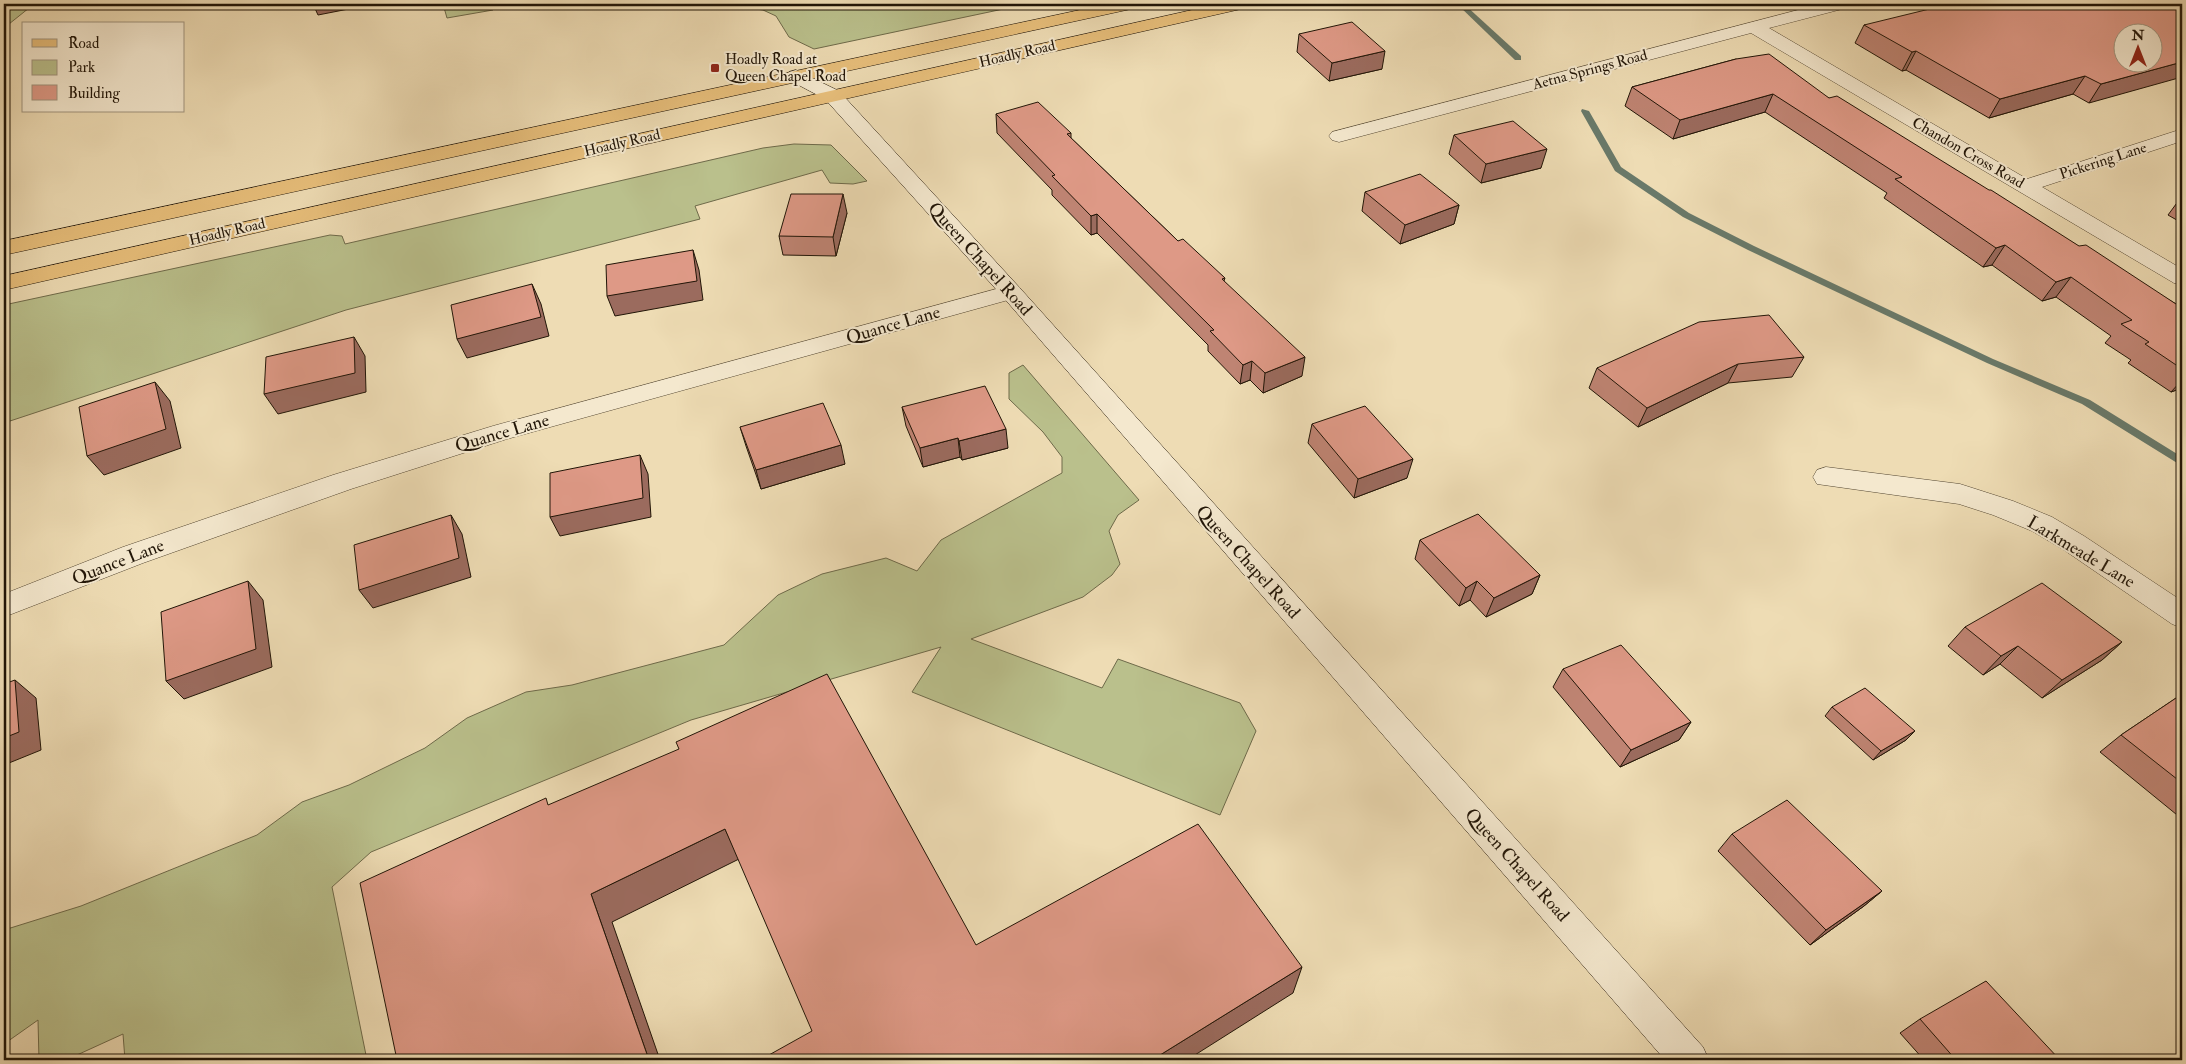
<svg xmlns="http://www.w3.org/2000/svg" width="2186" height="1064" viewBox="0 0 2186 1064" font-family="'IM FELL Double Pica',serif">
  <style>
    .green { fill: #bac08c; stroke: #6e6a4a }
    .lines { fill: none; stroke-linecap: round; stroke-linejoin: round }
    .stream { fill: #697969; fill-rule: evenodd }
    .street-casing { stroke: #544732; stroke-width: 1 }
    .secondary-casing { stroke: #211507; stroke-width: 1 }
    .primary-casing { stroke: #211507; stroke-width: 1 }
    .street { fill: #f4e8ce; fill-rule: evenodd }
    .secondary { fill: #f4e8ce; fill-rule: evenodd }
    .primary { fill: #e7be7a; fill-rule: evenodd }
    .wall { fill: #bf8473; stroke: #211507 }
    .shaded-wall { fill: #9b6b5e; stroke: #211507 }
    .building { fill: #de9986; stroke: #211507; fill-rule: evenodd }
    .poi-dot { fill: #8f2418; stroke: #f4e8ce; stroke-width: 2 }
    .labels { text-anchor: middle; dominant-baseline: central; stroke-width: 4; stroke-linejoin: round; paint-order: stroke }
    .far-street-label { font-size: 15px; fill: #211507; stroke: #f4e8ce }
    .far-poi-label { font-size: 15px; fill: #211507; stroke: #f4e8ce; text-anchor: start }
    .street-label { font-size: 18px; fill: #211507; stroke: #f4e8ce }
  </style>
  <rect width="100%" height="100%" fill="#eedcb4"/>
  <filter id="stains"><feTurbulence type="fractalNoise" baseFrequency=".004" numOctaves="4"/><feColorMatrix values="0 0 0 0 .2 0 0 0 0 .09 0 0 0 0 .02 0 0 0 .5 -.17"/></filter>
  <radialGradient id="worn" r=".72"><stop offset=".6" stop-color="#630" stop-opacity="0"/><stop offset="1" stop-color="#630" stop-opacity=".3"/></radialGradient>
  <g class="green">
    <polygon points="4,4 34,4 4,28"/>
    <polygon points="443,4 491,4 493,10 447,18"/>
    <polygon points="738,4 1027,4 814,49 789,37 776,16 763,10 741,7"/>
    <polygon points="794,144 831,145 867,181 853,184 830,183 822,170 695,206 700,219 346,310 4,423 4,305 330,235 342,236 345,244 763,148"/>
    <polygon points="1023,365 1139,500 1118,515 1109,531 1120,564 1112,575 1083,597 971,639 1102,688 1118,659 1240,703 1256,731 1220,815 912,692 941,647 691,720 371,852 332,887 367,1060 125,1060 123,1034 66,1060 39,1060 38,1020 4,1044 4,930 81,906 257,835 302,802 349,785 425,748 467,718 526,692 572,685 724,645 778,595 822,574 886,558 917,571 941,540 1062,473 1062,457 1043,432 1009,399 1009,373"/>
  </g>
  <g class="lines">
    <g class="stream">
      <polygon points="1457,4 1464,4 1521,56 1521,60 1515,60"/>
      <polygon points="1582,109 1589,111 1621,167 1689,213 1754,246 1993,359 2090,400 2182,457 2182,466 2082,404 1987,363 1748,250 1683,217 1615,171 1581,111"/>
    </g>
    <defs>
      <g id="street">
        <polygon points="1821,4 1849,4 1846,8 1769,28 2027,179 2182,129 2182,141 2042,187 2182,269 2182,285 2174,283 1751,33 1339,142 1332,140 1329,136 1332,132"/>
        <polygon points="1011,285 1019,287 1022,292 1019,297 507,439 351,489 143,563 4,617 4,594 123,547 333,475 493,426"/>
        <polygon points="1826,467 1960,484 2013,501 2052,517 2084,536 2182,601 2182,628 2172,624 2064,550 2032,531 1993,515 1959,504 1817,484 1813,477 1817,470"/>
      </g>
      <polygon id="secondary" points="796,70 839,91 862,116 1019,287 1703,1047 1709,1060 1665,1060 1003,297 825,99 789,80 787,76 789,72"/>
      <g id="primary">
        <polygon points="1108,4 1140,4 1137,8 1131,9 4,255 4,241"/>
        <polygon points="1219,4 1250,4 1247,8 1241,9 4,290 4,276"/>
      </g>
    </defs>
    <use href="#street" class="street-casing"/>
    <use href="#secondary" class="secondary-casing"/>
    <use href="#primary" class="primary-casing"/>
    <use href="#street" class="street"/>
    <use href="#secondary" class="secondary"/>
    <use href="#primary" class="primary"/>
  </g>
  <g class="wall">
    <polygon points="2182,4 2089,103 2073,94 1989,118 1906,70 1902,71 1855,43 1864,25"/>
    <polygon points="1299,34 1382,69 1329,81 1297,52"/>
    <polygon points="1736,59 1829,98 2176,304 2182,302 2182,388 2171,392 2128,363 2131,360 2105,343 2111,336 2056,297 2042,301 1992,265 1983,267 1884,198 1887,193 1765,112 1673,139 1625,106 1632,87"/>
    <polygon points="996,114 1071,133 1071,138 1178,241 1225,278 1224,281 1302,376 1263,393 1250,380 1240,384 1208,351 1208,345 1097,233 1091,235 1052,195 1052,190 997,133"/>
    <polygon points="1454,135 1541,168 1481,183 1449,154"/>
    <polygon points="1365,192 1459,205 1454,224 1400,244 1362,211"/>
    <polygon points="2182,196 2182,223 2168,215"/>
    <polygon points="847,213 836,256 783,255 779,236"/>
    <polygon points="1804,357 1792,377 1728,383 1638,427 1589,388 1597,368"/>
    <polygon points="902,407 1008,448 962,460 960,457 923,467 906,426"/>
    <polygon points="1312,424 1407,478 1354,498 1308,443"/>
    <polygon points="740,427 845,464 761,489 746,446"/>
    <polygon points="1420,540 1540,575 1532,594 1486,617 1470,600 1459,606 1415,559"/>
    <polygon points="1965,627 2122,642 2102,660 2042,698 2000,664 1983,675 1948,646"/>
    <polygon points="1563,669 1691,722 1679,740 1620,767 1553,687"/>
    <polygon points="2182,694 2182,819 2100,752 2121,735"/>
    <polygon points="1832,707 1906,740 1873,760 1825,716"/>
    <polygon points="1732,834 1882,891 1864,906 1810,945 1718,851"/>
    <polygon points="1920,1019 2060,1060 1924,1060 1900,1033"/>
  </g>
  <g class="shaded-wall">
    <polygon points="313,4 374,4 318,15"/>
    <polygon points="1677,4 1690,4 1676,6"/>
    <polygon points="1385,51 1382,69 1329,81 1332,63"/>
    <polygon points="1916,51 1906,70 1902,71 1912,52"/>
    <polygon points="2182,62 2182,77 2089,103 2101,84"/>
    <polygon points="2085,76 2073,94 1989,118 2000,99"/>
    <polygon points="1773,94 1765,112 1673,139 1680,120"/>
    <polygon points="1547,149 1541,168 1481,183 1486,164"/>
    <polygon points="843,194 847,213 836,256 833,237"/>
    <polygon points="1459,205 1454,224 1400,244 1405,225"/>
    <polygon points="1097,214 1097,233 1091,235 1091,216"/>
    <polygon points="2005,245 1992,265 1983,267 1996,248"/>
    <polygon points="693,250 699,270 703,300 615,316 607,296"/>
    <polygon points="2071,277 2056,297 2042,301 2056,282"/>
    <polygon points="532,284 541,304 549,336 467,358 457,339"/>
    <polygon points="354,337 365,356 366,392 278,414 264,394"/>
    <polygon points="1305,357 1302,376 1263,393 1265,373"/>
    <polygon points="1252,361 1250,380 1240,384 1243,365"/>
    <polygon points="1738,364 1728,383 1638,427 1647,408"/>
    <polygon points="2182,380 2182,388 2171,392"/>
    <polygon points="155,382 170,401 181,448 104,475 87,456"/>
    <polygon points="1006,429 1008,448 962,460 959,441"/>
    <polygon points="958,438 960,457 923,467 920,448"/>
    <polygon points="841,445 845,464 761,489 756,470"/>
    <polygon points="640,455 648,474 651,517 560,536 550,517"/>
    <polygon points="1413,459 1407,478 1354,498 1358,479"/>
    <polygon points="451,515 462,534 471,577 373,608 359,590"/>
    <polygon points="1540,575 1532,594 1486,617 1494,598"/>
    <polygon points="248,581 263,600 272,667 184,699 166,681"/>
    <polygon points="1477,581 1470,600 1459,606 1466,588"/>
    <polygon points="2122,642 2102,660 2042,698 2062,680"/>
    <polygon points="2018,646 2000,664 1983,675 2001,656"/>
    <polygon points="15,680 36,698 41,750 4,765 4,738"/>
    <polygon points="1691,722 1679,740 1620,767 1631,750"/>
    <polygon points="1915,731 1906,740 1873,760 1881,751"/>
    <polygon points="725,829 739,859 612,922 660,1060 649,1060 591,894"/>
    <polygon points="1882,891 1864,906 1810,945 1826,930"/>
    <polygon points="1302,967 1293,993 1187,1060 1152,1060"/>
  </g>
  <g class="building">
    <path d="M 1950,4 L 2182,4 L 2182,62 L 2101,84 L 2085,76 L 2000,99 L 1916,51 L 1912,52 L 1864,25 ZM 2124,32 L 2154,32 L 2154,62 L 2124,62 Z"/>
    <polygon points="1352,22 1385,51 1332,63 1299,34"/>
    <polygon points="1769,54 1829,98 1837,96 1989,190 1991,190 2079,246 2086,245 2176,304 2182,302 2182,369 2145,344 2149,342 2121,324 2132,320 2071,277 2056,282 2005,245 1996,248 1895,179 1902,177 1773,94 1680,120 1632,87 1736,59"/>
    <polygon points="1038,102 1071,133 1067,134 1178,241 1183,239 1225,278 1222,279 1305,357 1265,373 1252,361 1243,365 1210,331 1214,330 1097,214 1091,216 1052,176 1055,175 996,114"/>
    <polygon points="1513,121 1547,149 1486,164 1454,135"/>
    <polygon points="1420,174 1459,205 1405,225 1365,192"/>
    <polygon points="791,194 843,194 833,237 779,236"/>
    <polygon points="693,250 697,281 607,296 606,265"/>
    <polygon points="532,284 541,317 457,339 451,305"/>
    <polygon points="1769,315 1804,357 1738,364 1647,408 1597,368 1699,322"/>
    <polygon points="354,337 355,373 264,394 266,357"/>
    <polygon points="155,382 166,429 87,456 79,407"/>
    <polygon points="985,386 1006,429 959,441 958,438 920,448 902,407"/>
    <polygon points="823,403 841,445 756,470 740,427"/>
    <polygon points="1365,406 1413,459 1358,479 1312,424"/>
    <polygon points="640,455 643,498 550,517 550,473"/>
    <polygon points="1478,514 1540,575 1494,598 1477,581 1466,588 1420,540"/>
    <polygon points="451,515 459,558 359,590 354,545"/>
    <polygon points="248,581 256,649 166,681 161,612"/>
    <polygon points="2042,583 2122,642 2062,680 2018,646 2001,656 1965,627"/>
    <polygon points="1621,645 1691,722 1631,750 1563,669"/>
    <polygon points="827,674 976,945 1198,824 1302,967 1152,1060 760,1060 812,1031 725,829 591,894 649,1060 397,1060 360,883 546,798 548,805 679,749 676,742"/>
    <polygon points="15,680 19,732 4,738 4,684"/>
    <polygon points="1865,688 1915,731 1881,751 1832,707"/>
    <polygon points="2182,694 2182,783 2121,735"/>
    <polygon points="1787,800 1882,891 1826,930 1732,834"/>
    <polygon points="1986,981 2060,1060 1956,1060 1920,1019"/>
  </g>
  <rect class="poi-dot" x="710" y="63" width="10" height="10" rx="2.5"/>
  <g class="labels">
    <g class="far-street-label">
      <text transform="translate(1017 54) rotate(-13)">Hoadly Road</text>
      <text transform="translate(1590 70) rotate(-15)">Aetna Springs Road</text>
      <text transform="translate(622 143) rotate(-13)">Hoadly Road</text>
      <text transform="translate(1968 153) rotate(30)">Chandon Cross Road</text>
      <text transform="translate(2103 161) rotate(-18)">Pickering Lane</text>
      <text transform="translate(227 232) rotate(-13)">Hoadly Road</text>
    </g>
    <g class="far-poi-label">
      <text x="725" y="59">Hoadly Road at<tspan x="725" dy="17">Queen Chapel Road</tspan></text>
    </g>
    <g class="street-label">
      <text transform="translate(980 259) rotate(48)">Queen Chapel Road</text>
      <text transform="translate(893 325) rotate(-16)">Quance Lane</text>
      <text transform="translate(502 433) rotate(-16)">Quance Lane</text>
      <text transform="translate(2081 552) rotate(31)">Larkmeade Lane</text>
      <text transform="translate(118 562) rotate(-21)">Quance Lane</text>
      <text transform="translate(1248 562) rotate(48)">Queen Chapel Road</text>
      <text transform="translate(1517 865) rotate(48)">Queen Chapel Road</text>
    </g>
  </g>
  <rect width="2186" height="1064" fill="none" stroke="#eedcb4" stroke-width="20"/>
  <rect x="5" y="5" width="2176" height="1054" fill="none" stroke="#211507" stroke-width="2.5"/>
  <rect x="10" y="10" width="2166" height="1044" fill="none" stroke="#211507"/>
  <rect x="22" y="22" width="162" height="90" fill="#f4e8ce" stroke="#a0947e"/>
  <rect x="32" y="39" width="25" height="8" fill="#e7be7a" stroke="#a0947e"/>
  <text x="68" y="48" font-size="15" fill="#211507">Road</text>
  <rect x="32" y="60" width="25" height="15" fill="#bac08c" stroke="#a0947e"/>
  <text x="68" y="72" font-size="15" fill="#211507">Park</text>
  <rect x="32" y="85" width="25" height="15" fill="#de9986" stroke="#a0947e"/>
  <text x="68" y="98" font-size="15" fill="#211507">Building</text>
  <g transform="translate(2138 48)"><circle r="24" fill="#f4e8ce" stroke="#a0947e"/>
  <path d="M0-4L9 19L0 12L-9 19Z" fill="#8f2418"/>
  <text y="-8" font-size="14" font-weight="bold" text-anchor="middle" fill="#211507">N</text>
  </g>
  <rect width="100%" height="100%" filter="url(#stains)"/>
  <rect width="100%" height="100%" fill="url(#worn)"/>
</svg>
